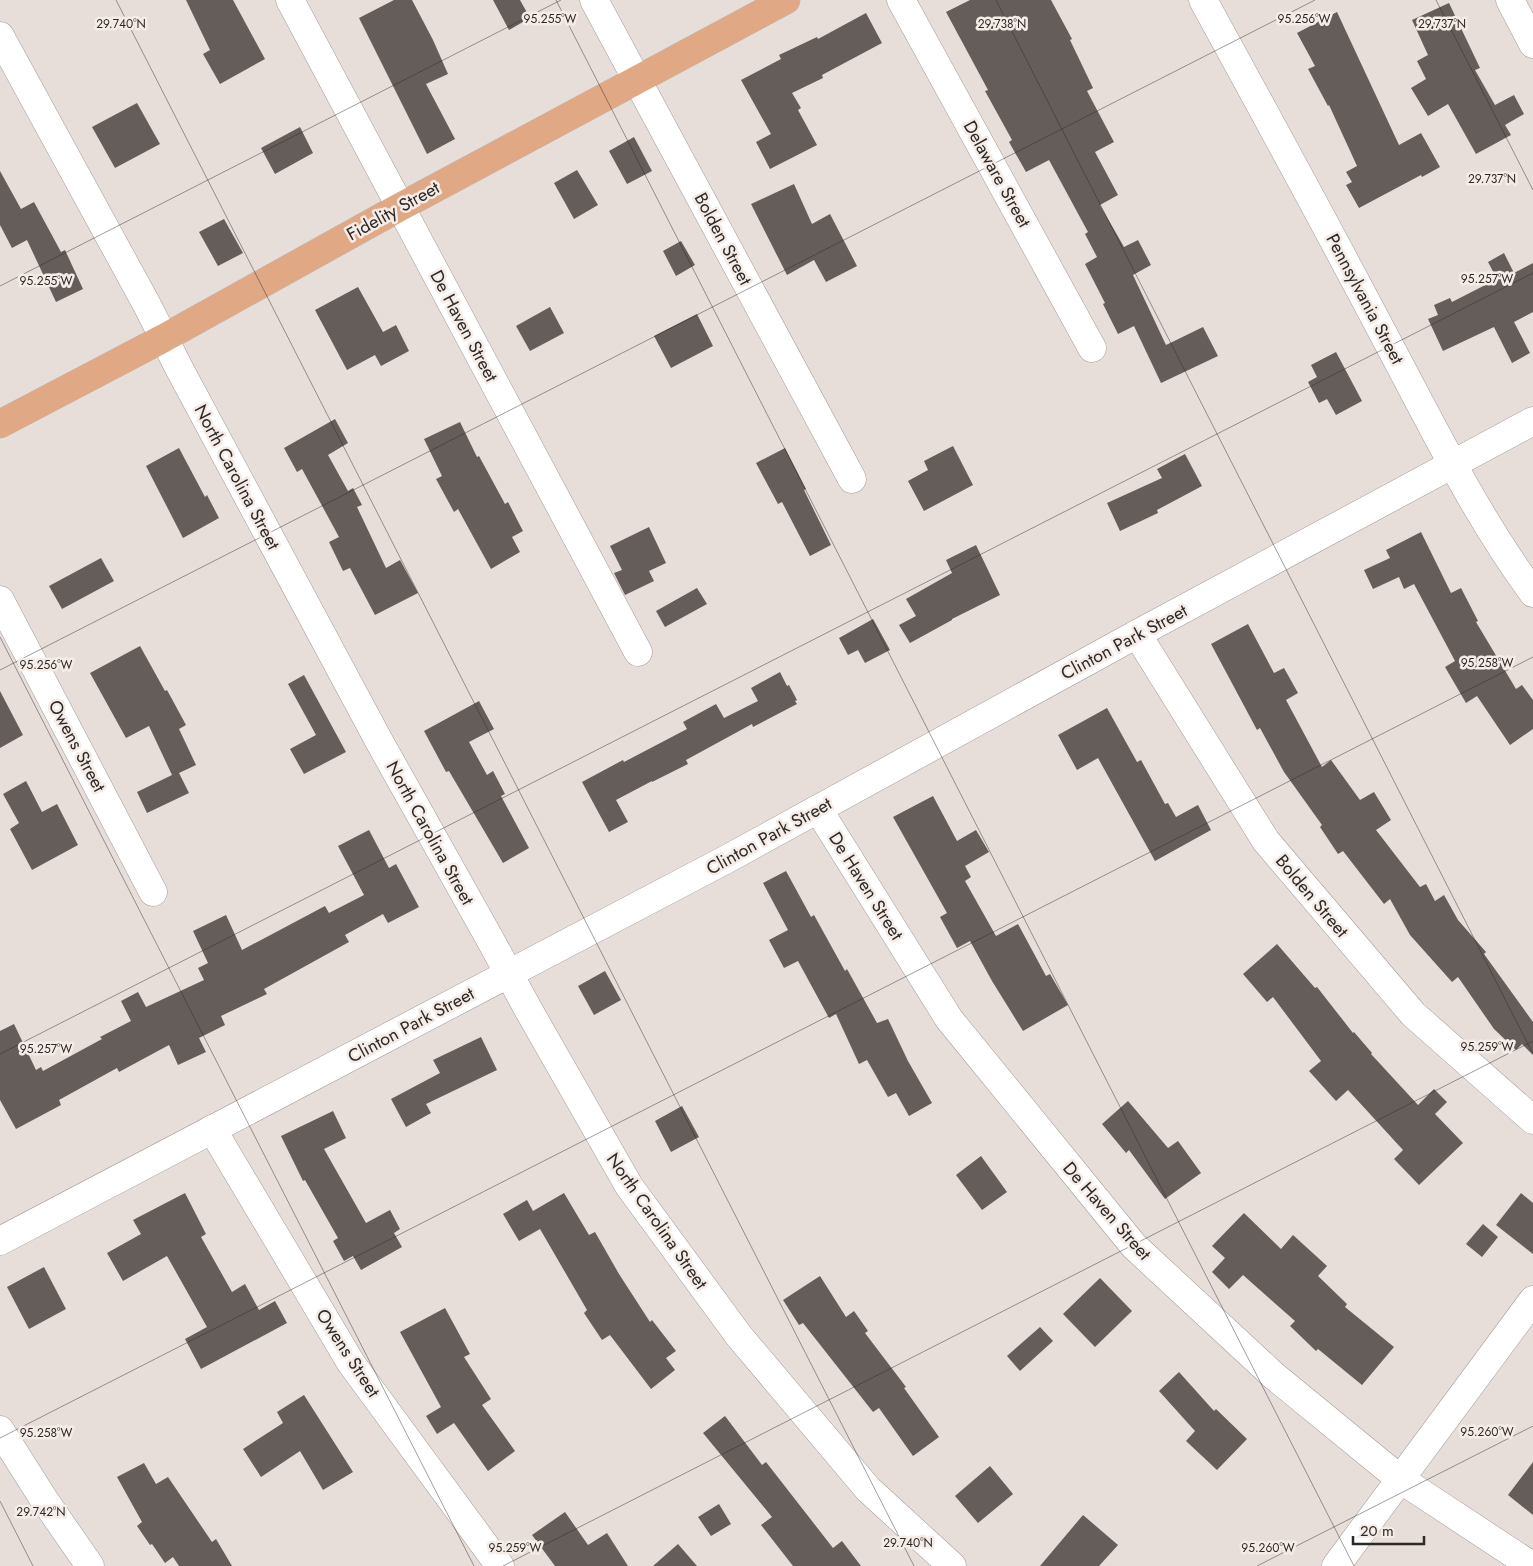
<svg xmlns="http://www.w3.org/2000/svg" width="1533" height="1566" viewBox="0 0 1533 1566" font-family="Jost,sans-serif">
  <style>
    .building { fill: #655d59 }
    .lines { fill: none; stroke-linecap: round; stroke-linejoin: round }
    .minor-casing { stroke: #a49b97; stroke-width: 29 }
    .major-casing { stroke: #c0bfbe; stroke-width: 29 }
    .minor { stroke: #fff; stroke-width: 28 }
    .major { stroke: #e0a884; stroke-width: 28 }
    .ticks { fill: none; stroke: #2c2927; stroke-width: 1; stroke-opacity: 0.45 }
    .labels { text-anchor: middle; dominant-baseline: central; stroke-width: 5; stroke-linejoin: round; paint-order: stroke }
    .street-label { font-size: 18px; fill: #2c2927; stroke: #f5ece7 }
    .ticks-label { font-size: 12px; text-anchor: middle; fill: #2c2927; stroke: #f5ece7; stroke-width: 5; stroke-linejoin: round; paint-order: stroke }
  </style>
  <rect width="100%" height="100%" fill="#e7deda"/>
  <g class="building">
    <polygon points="186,0 233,0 265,59 220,84 203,54 210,50"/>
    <polygon points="394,0 412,0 433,40 448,74 426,84 455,139 427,154 359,18"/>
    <polygon points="493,0 520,0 530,18 509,30"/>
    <polygon points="970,0 1051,0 1072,39 1070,40 1093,88 1087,91 1114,142 1095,152 1118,195 1100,205 1124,247 1138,240 1151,265 1133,275 1166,345 1203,327 1218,356 1161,383 1134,326 1118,334 1103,304 1105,303 1085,264 1097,257 1085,234 1088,232 1049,160 1026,172 1009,142 1012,140 985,91 988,90 946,12"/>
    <polygon points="1449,3 1480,68 1475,70 1495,105 1514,95 1524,114 1505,125 1511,135 1476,154 1448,104 1428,116 1411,88 1426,79 1417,61 1428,55 1412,20"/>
    <polygon points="1337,12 1399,145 1421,133 1440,167 1422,177 1421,175 1359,208 1346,185 1352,182 1346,172 1357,166 1329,105 1328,106 1308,69 1315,66 1297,33"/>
    <polygon points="866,13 882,43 822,75 823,78 792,93 801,108 798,110 817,145 770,169 756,142 771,134 741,80 781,59 779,55 817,37 818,39"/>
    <polygon points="137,103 160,144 115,168 92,127"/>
    <polygon points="300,127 313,153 275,174 261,148"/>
    <polygon points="634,137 652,171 627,184 609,151"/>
    <polygon points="577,170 598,205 574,219 554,183"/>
    <polygon points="0,171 21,209 34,202 61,252 65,250 83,289 56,302 27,240 12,248 0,225"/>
    <polygon points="794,184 812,224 830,214 857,266 826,282 814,260 787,275 751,204"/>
    <polygon points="224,219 243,253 218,266 199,232"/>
    <polygon points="681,241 695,265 676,276 663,251"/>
    <polygon points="1504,253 1514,273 1533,263 1533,312 1514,322 1530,353 1512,363 1494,327 1443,351 1428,319 1438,315 1434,305 1450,298 1452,302 1497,279 1488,262"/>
    <polygon points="358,287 383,332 396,325 409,351 381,366 375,355 347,370 315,310"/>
    <polygon points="550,307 564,333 530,351 516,326"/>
    <polygon points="697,314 713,346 671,368 654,336"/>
    <polygon points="1336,352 1362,401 1336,415 1327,399 1319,403 1308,382 1317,377 1311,365"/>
    <polygon points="335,419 348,443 328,455 348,491 353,488 362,505 357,507 386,568 400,560 418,593 375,615 350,568 343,571 329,542 339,537 302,469 297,472 284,448"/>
    <polygon points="460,422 477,457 479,456 505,504 508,502 523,531 512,537 520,552 491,569 458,509 454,512 436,479 442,476 424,439"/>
    <polygon points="953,446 973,485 924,511 908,481 928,470 924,461"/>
    <polygon points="179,448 205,497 207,495 219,518 183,538 146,466"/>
    <polygon points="785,448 806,489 804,490 831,545 810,556 782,502 778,504 756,463"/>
    <polygon points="1185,454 1202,486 1157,510 1158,513 1120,531 1107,503 1162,478 1157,469"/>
    <polygon points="649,527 666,563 649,571 654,581 625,595 614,573 622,570 610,546"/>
    <polygon points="1421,532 1451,593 1461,588 1478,621 1476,622 1516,689 1522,685 1533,700 1533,729 1510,745 1477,696 1466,703 1445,667 1455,661 1414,584 1404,589 1399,577 1373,589 1364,570 1390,558 1386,550"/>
    <polygon points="976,545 1000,595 952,619 952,620 910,643 899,625 916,616 906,599 952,573 946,560"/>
    <polygon points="101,558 114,581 62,609 49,586"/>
    <polygon points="697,588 707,604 665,627 656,611"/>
    <polygon points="873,619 890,650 865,663 858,650 848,655 839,638"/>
    <polygon points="1248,624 1274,673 1284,668 1298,693 1286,700 1322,767 1331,760 1360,800 1374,792 1391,820 1376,830 1420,887 1426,884 1435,901 1444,895 1458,920 1486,952 1484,954 1533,1022 1533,1055 1522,1044 1516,1050 1494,1029 1458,977 1452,982 1410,935 1390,899 1384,904 1343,851 1338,854 1320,827 1322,825 1284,772 1260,728 1257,730 1211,644"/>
    <polygon points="140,646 165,691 167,690 186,725 179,729 196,765 179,773 189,793 147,813 137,792 172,775 149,726 126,738 90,673"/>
    <polygon points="780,672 787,686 789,685 797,700 795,701 797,704 753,727 752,724 686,760 688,764 652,782 652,781 616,800 628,822 609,832 582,782 623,760 624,762 687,729 683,722 716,704 724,718 758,701 751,688"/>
    <polygon points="304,675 346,752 304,774 290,749 316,735 288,684"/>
    <polygon points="0,691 23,735 0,748"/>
    <polygon points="479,701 494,729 469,742 487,775 493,771 505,794 501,796 529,848 503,863 449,771 446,772 424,731"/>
    <polygon points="1107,708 1137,762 1141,760 1165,804 1168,803 1176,817 1198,805 1211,830 1155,861 1098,758 1077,770 1058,735"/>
    <polygon points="26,781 42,812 57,804 78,845 32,870 10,829 19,823 3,794"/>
    <polygon points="933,796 957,841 976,830 989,852 965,866 971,877 965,881 996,936 1018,924 1046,976 1050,974 1068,1005 1023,1031 992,981 970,941 957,948 940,917 947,913 893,817"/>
    <polygon points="369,830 389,868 396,864 419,907 388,923 383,914 345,935 349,942 264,989 267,994 221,1016 225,1025 199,1038 206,1052 178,1065 169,1045 119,1072 117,1068 59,1100 61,1105 16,1129 0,1100 0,1031 14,1024 36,1070 41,1067 43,1071 102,1039 100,1037 131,1021 121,1001 138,992 146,1007 204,980 198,968 208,963 193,931 226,915 242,950 325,906 329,913 364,895 338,846"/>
    <polygon points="786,871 811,917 814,915 845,971 847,969 877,1023 888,1019 908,1061 932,1103 909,1116 896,1093 888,1097 867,1060 859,1064 836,1014 829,1018 798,961 784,968 769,940 788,930 763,883"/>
    <polygon points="1277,944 1315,988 1317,987 1353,1033 1354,1032 1372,1053 1371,1054 1418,1105 1434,1089 1447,1102 1435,1114 1463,1143 1419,1185 1394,1159 1403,1150 1348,1090 1336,1101 1309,1071 1321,1061 1273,997 1267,1002 1243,974"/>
    <polygon points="605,971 621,1000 594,1015 578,986"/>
    <polygon points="481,1037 497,1070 426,1104 431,1113 406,1127 391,1099 440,1073 433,1060"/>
    <polygon points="1128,1101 1168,1148 1178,1141 1201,1173 1165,1199 1129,1150 1126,1153 1102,1124"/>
    <polygon points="682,1106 699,1137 671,1152 655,1121"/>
    <polygon points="333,1111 346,1138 324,1149 366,1223 390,1210 400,1229 394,1233 402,1247 361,1270 353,1256 344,1261 333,1241 338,1238 305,1180 303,1181 281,1136"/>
    <polygon points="981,1156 1007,1192 982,1210 956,1175"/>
    <polygon points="185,1193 206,1234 201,1237 232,1292 245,1284 259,1310 275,1301 287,1323 201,1369 185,1339 207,1327 167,1256 123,1281 107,1253 141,1234 133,1220"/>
    <polygon points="564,1193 589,1235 595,1232 619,1274 650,1322 652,1320 676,1351 666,1358 675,1370 651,1389 610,1335 602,1340 584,1313 587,1310 540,1229 519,1241 503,1214 527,1200 533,1211"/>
    <polygon points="1521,1193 1533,1203 1533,1254 1496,1225"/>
    <polygon points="1244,1213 1281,1249 1293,1235 1327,1266 1318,1276 1347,1304 1345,1307 1394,1347 1362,1385 1318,1349 1316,1351 1290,1326 1295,1321 1243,1275 1229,1289 1212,1272 1225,1258 1212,1246"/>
    <polygon points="1483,1224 1498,1237 1482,1257 1466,1244"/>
    <polygon points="44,1267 66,1309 29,1329 7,1287"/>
    <polygon points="820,1276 846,1317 854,1311 868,1331 865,1333 906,1387 904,1388 939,1437 913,1456 879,1408 873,1412 803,1323 799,1325 783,1300"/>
    <polygon points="1100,1278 1132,1311 1095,1347 1063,1314"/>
    <polygon points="445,1308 470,1354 464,1357 491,1399 482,1405 515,1451 488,1471 454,1423 437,1434 426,1416 441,1407 400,1332"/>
    <polygon points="1040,1327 1053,1341 1020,1371 1007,1356"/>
    <polygon points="1179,1372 1214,1411 1216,1409 1247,1439 1217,1470 1186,1441 1195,1431 1159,1391"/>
    <polygon points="304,1395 353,1472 323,1490 300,1451 261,1477 243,1449 283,1423 277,1412"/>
    <polygon points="725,1416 762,1465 766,1462 833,1548 842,1541 861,1566 793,1566 761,1525 772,1517 703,1433"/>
    <polygon points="1533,1462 1533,1515 1508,1495"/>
    <polygon points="144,1463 156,1484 168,1477 212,1542 216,1539 232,1566 179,1566 173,1557 165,1563 152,1544 150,1545 137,1526 142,1522 117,1477"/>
    <polygon points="990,1466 1013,1494 978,1523 955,1496"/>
    <polygon points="719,1504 731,1524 711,1536 698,1517"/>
    <polygon points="565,1512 588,1545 607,1533 628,1566 555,1566 532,1535"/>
    <polygon points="1083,1515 1118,1545 1099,1566 1040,1566"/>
    <polygon points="678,1544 697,1566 653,1566"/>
  </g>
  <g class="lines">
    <defs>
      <g id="minor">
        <polyline points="290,0 638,652"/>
        <polyline points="594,0 852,479"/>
        <polyline points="901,0 1092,348"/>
        <path d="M 1203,0 C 1265,113 1326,225 1386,339 C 1432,425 1475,514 1533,593"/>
        <polyline points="1510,0 1533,44"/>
        <polyline points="0,36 147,305 180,370 379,741 491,941 528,1009 629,1186 739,1336 868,1489 952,1566"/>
        <polyline points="0,600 153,892"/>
        <polyline points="1137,634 1266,841 1413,1014 1533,1120"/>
        <polyline points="818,809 949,1019 1134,1246 1273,1375 1400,1479 1532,1566"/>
        <polyline points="212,1129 351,1363 500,1566"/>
        <polyline points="0,1241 727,859 1137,634 1533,421"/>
        <polyline points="0,1430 43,1498 90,1566"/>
        <polyline points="1336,1566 1533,1300"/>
      </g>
      <polyline id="major" points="0,424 164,338 400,207 786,0"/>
    </defs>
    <use href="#minor" class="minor-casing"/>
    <use href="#major" class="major-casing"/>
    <use href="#minor" class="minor"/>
    <use href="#major" class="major"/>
  </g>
  <path class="ticks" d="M 116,0 L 914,1566M 556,0 L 1354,1566M 996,0 L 1533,1054M 1436,0 L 1533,190M 0,286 L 561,0M 0,637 L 474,1566M 0,670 L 1315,0M 0,1054 L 1533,273M 0,1438 L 1533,657M 0,1501 L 33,1566M 503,1566 L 1533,1041M 1257,1566 L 1533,1426"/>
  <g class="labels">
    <g class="street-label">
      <text transform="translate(997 174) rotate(61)">Delaware Street</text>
      <text transform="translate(393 211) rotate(-29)">Fidelity Street</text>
      <text transform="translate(723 239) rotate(62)">Bolden Street</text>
      <text transform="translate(1365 299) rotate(62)">Pennsylvania Street</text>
      <text transform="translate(464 326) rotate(62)">De Haven Street</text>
      <text transform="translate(237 477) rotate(62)">North Carolina Street</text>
      <text transform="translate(1124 642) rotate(-28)">Clinton Park Street</text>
      <text transform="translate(77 746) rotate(62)">Owens Street</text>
      <text transform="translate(430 833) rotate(61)">North Carolina Street</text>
      <text transform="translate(769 836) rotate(-29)">Clinton Park Street</text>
      <text transform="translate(866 886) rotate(58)">De Haven Street</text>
      <text transform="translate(1312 896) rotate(50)">Bolden Street</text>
      <text transform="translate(411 1025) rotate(-28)">Clinton Park Street</text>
      <text transform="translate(1107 1211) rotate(49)">De Haven Street</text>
      <text transform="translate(657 1221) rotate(55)">North Carolina Street</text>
      <text transform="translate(348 1353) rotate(57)">Owens Street</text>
    </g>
  </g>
  <g class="ticks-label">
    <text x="1304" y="23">95.256°W</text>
    <text x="550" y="23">95.255°W</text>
    <text x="121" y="28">29.740°N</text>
    <text x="1002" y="28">29.738°N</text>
    <text x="1442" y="28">29.737°N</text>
    <text x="1492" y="183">29.737°N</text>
    <text x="1487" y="283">95.257°W</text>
    <text x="46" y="285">95.255°W</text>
    <text x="1487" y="667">95.258°W</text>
    <text x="46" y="669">95.256°W</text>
    <text x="1487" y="1051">95.259°W</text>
    <text x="46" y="1053">95.257°W</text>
    <text x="1487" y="1436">95.260°W</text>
    <text x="46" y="1437">95.258°W</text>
    <text x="41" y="1516">29.742°N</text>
    <text x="908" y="1547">29.740°N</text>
    <text x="515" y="1552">95.259°W</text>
    <text x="1268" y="1552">95.260°W</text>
  </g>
  <path d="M1353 1536v8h71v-8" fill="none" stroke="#2c2927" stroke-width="2.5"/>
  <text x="1360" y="1536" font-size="15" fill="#2c2927" stroke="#f5ece7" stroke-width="4" paint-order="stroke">20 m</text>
</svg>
